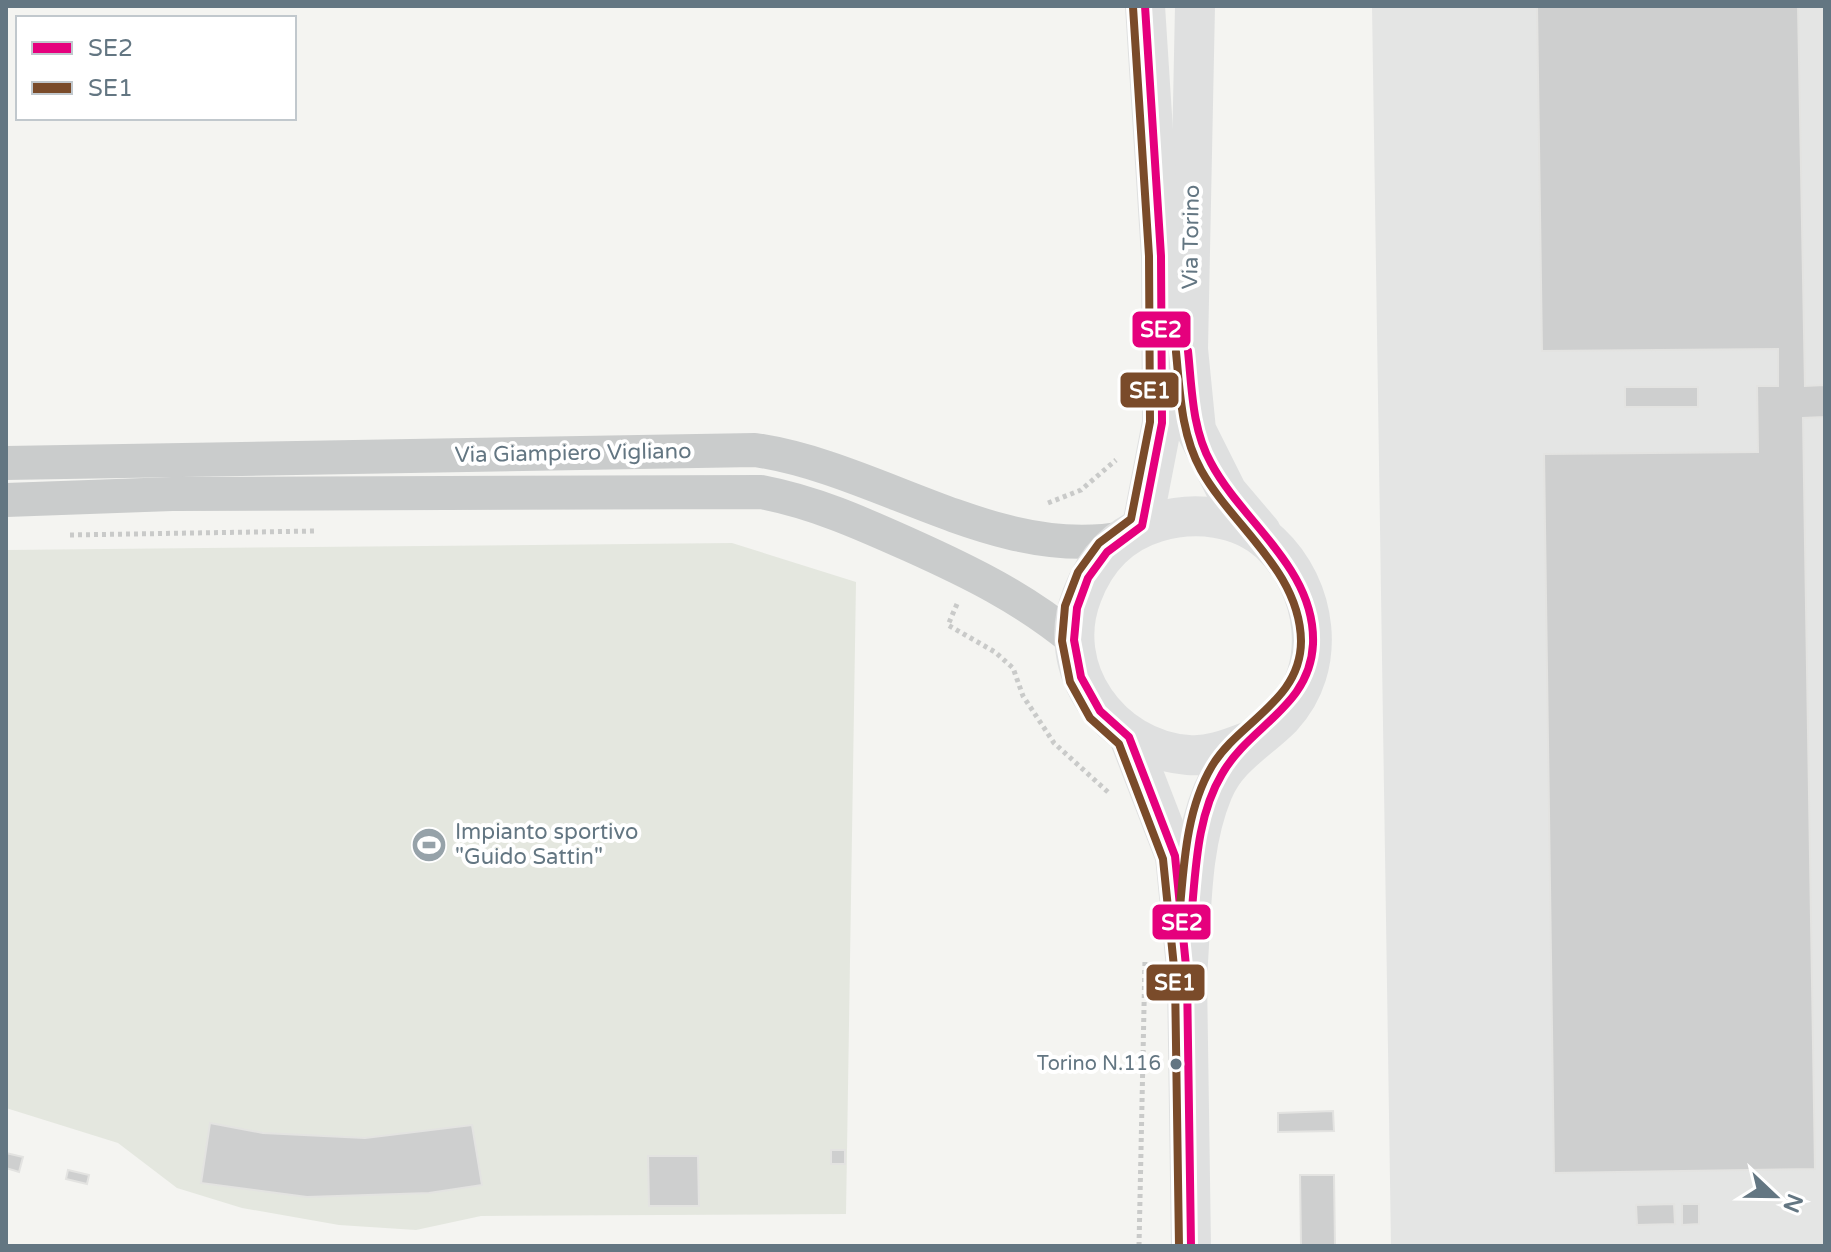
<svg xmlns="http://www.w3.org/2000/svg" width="1831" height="1252" viewBox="0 0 1831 1252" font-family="'Varela Round',sans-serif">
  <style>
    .built { fill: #e4e5e4 }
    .green { fill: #e4e7df }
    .building { fill: #cecfcf; stroke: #e3e3e1; stroke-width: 2 }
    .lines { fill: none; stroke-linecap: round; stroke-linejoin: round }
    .path { stroke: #c9cac9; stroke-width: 5; stroke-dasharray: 4 4; stroke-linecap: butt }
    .tertiary { stroke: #cacccc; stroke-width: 34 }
    .secondary { stroke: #dfe0e0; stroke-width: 40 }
    .bus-1-casing { stroke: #fff; stroke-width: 14 }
    .bus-2-casing { stroke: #fff; stroke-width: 14 }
    .bus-1 { stroke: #e5007d; stroke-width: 8 }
    .bus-2 { stroke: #7a4b2a; stroke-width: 8 }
    .bus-dot { fill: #637682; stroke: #fff; stroke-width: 3 }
    .labels { text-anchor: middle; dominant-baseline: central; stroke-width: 8; stroke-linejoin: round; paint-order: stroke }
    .bus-label { font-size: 20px; fill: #637682; stroke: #fff; text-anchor: end }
    .street-label { font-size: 22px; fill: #637682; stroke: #fff }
    .poi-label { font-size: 22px; fill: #637682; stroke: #fff; text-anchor: start }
    .line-badge { stroke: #fff; stroke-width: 3 }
    .badge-label { font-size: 22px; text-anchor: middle; font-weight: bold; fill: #fff }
  </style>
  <rect width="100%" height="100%" fill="#f4f4f1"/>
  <polygon class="built" points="1372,6 1825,6 1825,1246 1391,1246"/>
  <polygon class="green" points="732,543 856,582 846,1214 481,1216 416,1230 339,1225 242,1208 177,1188 118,1143 6,1108 6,550"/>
  <g class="building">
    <polygon points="1537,6 1798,6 1805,386 1825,385 1825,417 1803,418 1815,1169 1554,1173 1544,454 1758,452 1757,386 1778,386 1778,349 1542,351"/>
    <rect x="1625" y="387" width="73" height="20"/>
    <polygon points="1333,1111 1334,1131 1278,1132 1278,1113"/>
    <polygon points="210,1123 263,1133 365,1138 472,1125 482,1185 429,1193 307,1197 201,1183"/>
    <rect x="831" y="1150" width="14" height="14"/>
    <polygon points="6,1153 23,1157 19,1172 6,1168"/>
    <polygon points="648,1156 698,1156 699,1206 649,1206"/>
    <polygon points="68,1170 89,1175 87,1184 66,1179"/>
    <polygon points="1300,1175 1334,1175 1335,1246 1301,1246"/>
    <polygon points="1674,1204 1675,1224 1637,1225 1636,1205"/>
    <polygon points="1682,1204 1699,1204 1699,1224 1682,1225"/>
  </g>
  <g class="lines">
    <g class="path">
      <polyline points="1048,503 1081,490 1116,460"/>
      <polyline points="70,535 316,531"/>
      <polyline points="957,604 948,625 995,652 1013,668 1023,696 1054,743 1109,793"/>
      <polyline points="1139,1246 1145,960"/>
    </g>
    <g class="tertiary">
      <path d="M 6,463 L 755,450 C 879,468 997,562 1124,538"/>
      <path d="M 6,500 L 172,494 L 761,492 C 814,502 861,523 910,545 C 970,572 1023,598 1074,640"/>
    </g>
    <g class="secondary">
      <polyline points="1195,6 1188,349 1196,430 1227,492 1261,532"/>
      <polyline points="1142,526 1162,423 1161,256 1145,6"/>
      <polyline points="1129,737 1175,856 1187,976 1191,1246"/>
      <path d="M 1187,976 C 1192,916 1189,848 1213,791 C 1227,757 1257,742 1282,717 C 1329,667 1317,587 1270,543 C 1240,515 1194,511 1157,522 C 1120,533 1095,560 1082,595 C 1053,669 1110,749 1188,755 C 1210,757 1231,748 1252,740"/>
    </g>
    <defs>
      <g id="bus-1">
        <polyline points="1145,6 1161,256 1162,423 1142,526 1107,552 1088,578 1077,608 1074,640 1081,677 1100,711 1129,737 1175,856 1187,976 1191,1246"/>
        <path d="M 1188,351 C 1192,389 1192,429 1211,463 C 1243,523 1316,569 1313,644 C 1310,707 1250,725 1222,774 C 1198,814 1196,864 1192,909"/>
      </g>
      <g id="bus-2">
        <polyline points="1133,7 1149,256 1150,422 1131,519 1099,543 1078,572 1065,606 1062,641 1070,682 1090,718 1119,744 1163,859 1175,977 1179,1246"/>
        <path d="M 1176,352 C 1180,392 1181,434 1201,470 C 1233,527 1300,571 1301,641 C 1301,701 1239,721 1212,766 C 1187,808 1184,861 1180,908"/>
      </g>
    </defs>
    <use href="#bus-1" class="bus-1-casing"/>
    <use href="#bus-2" class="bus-2-casing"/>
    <use href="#bus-1" class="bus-1"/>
    <use href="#bus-2" class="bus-2"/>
  </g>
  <defs>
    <symbol id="stadium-disc" viewBox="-11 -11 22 22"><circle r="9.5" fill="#96a2a9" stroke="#fff"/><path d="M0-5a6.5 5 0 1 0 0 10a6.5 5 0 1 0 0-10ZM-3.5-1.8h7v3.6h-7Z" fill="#fff"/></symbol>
  </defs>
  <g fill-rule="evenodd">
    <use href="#stadium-disc" x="409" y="825" width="40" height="40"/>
  </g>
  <circle class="bus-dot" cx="1176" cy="1064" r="7"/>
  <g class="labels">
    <g class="bus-label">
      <text x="1161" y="1064">Torino N.116</text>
    </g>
    <g class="street-label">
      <text transform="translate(1191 237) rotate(-89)">Via Torino</text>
      <text transform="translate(573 453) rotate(-1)">Via Giampiero Vigliano</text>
    </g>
    <g class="poi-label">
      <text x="455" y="832">Impianto sportivo<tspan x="455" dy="25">"Guido Sattin"</tspan></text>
    </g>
  </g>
  <g class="line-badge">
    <rect x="1131" y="310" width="61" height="39" rx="8" fill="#e5007d"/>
    <rect x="1119" y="371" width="61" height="38" rx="8" fill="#7a4b2a"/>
    <rect x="1151" y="903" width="61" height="38" rx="8" fill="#e5007d"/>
    <rect x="1145" y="963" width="61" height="39" rx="8" fill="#7a4b2a"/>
  </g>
  <g class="badge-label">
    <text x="1161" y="337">SE2</text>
    <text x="1150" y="398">SE1</text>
    <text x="1182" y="930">SE2</text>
    <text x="1175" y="990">SE1</text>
  </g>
  <rect width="1831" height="1252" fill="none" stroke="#637682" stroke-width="16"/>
  <rect x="16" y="16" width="280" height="104" fill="#ffffff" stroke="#c1c8cd" stroke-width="2"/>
  <rect x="32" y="42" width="40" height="12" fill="#e5007d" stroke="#c1c8cd" stroke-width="2"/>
  <text x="88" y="56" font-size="24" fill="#637682">SE2</text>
  <rect x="32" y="82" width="40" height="12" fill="#7a4b2a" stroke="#c1c8cd" stroke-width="2"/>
  <text x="88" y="96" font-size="24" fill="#637682">SE1</text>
  <g transform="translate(1775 1196) rotate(112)" stroke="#ffffff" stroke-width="6" paint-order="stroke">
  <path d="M0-6L14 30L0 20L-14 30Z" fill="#637682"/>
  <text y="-12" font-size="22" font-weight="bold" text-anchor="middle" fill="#637682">N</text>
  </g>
</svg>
